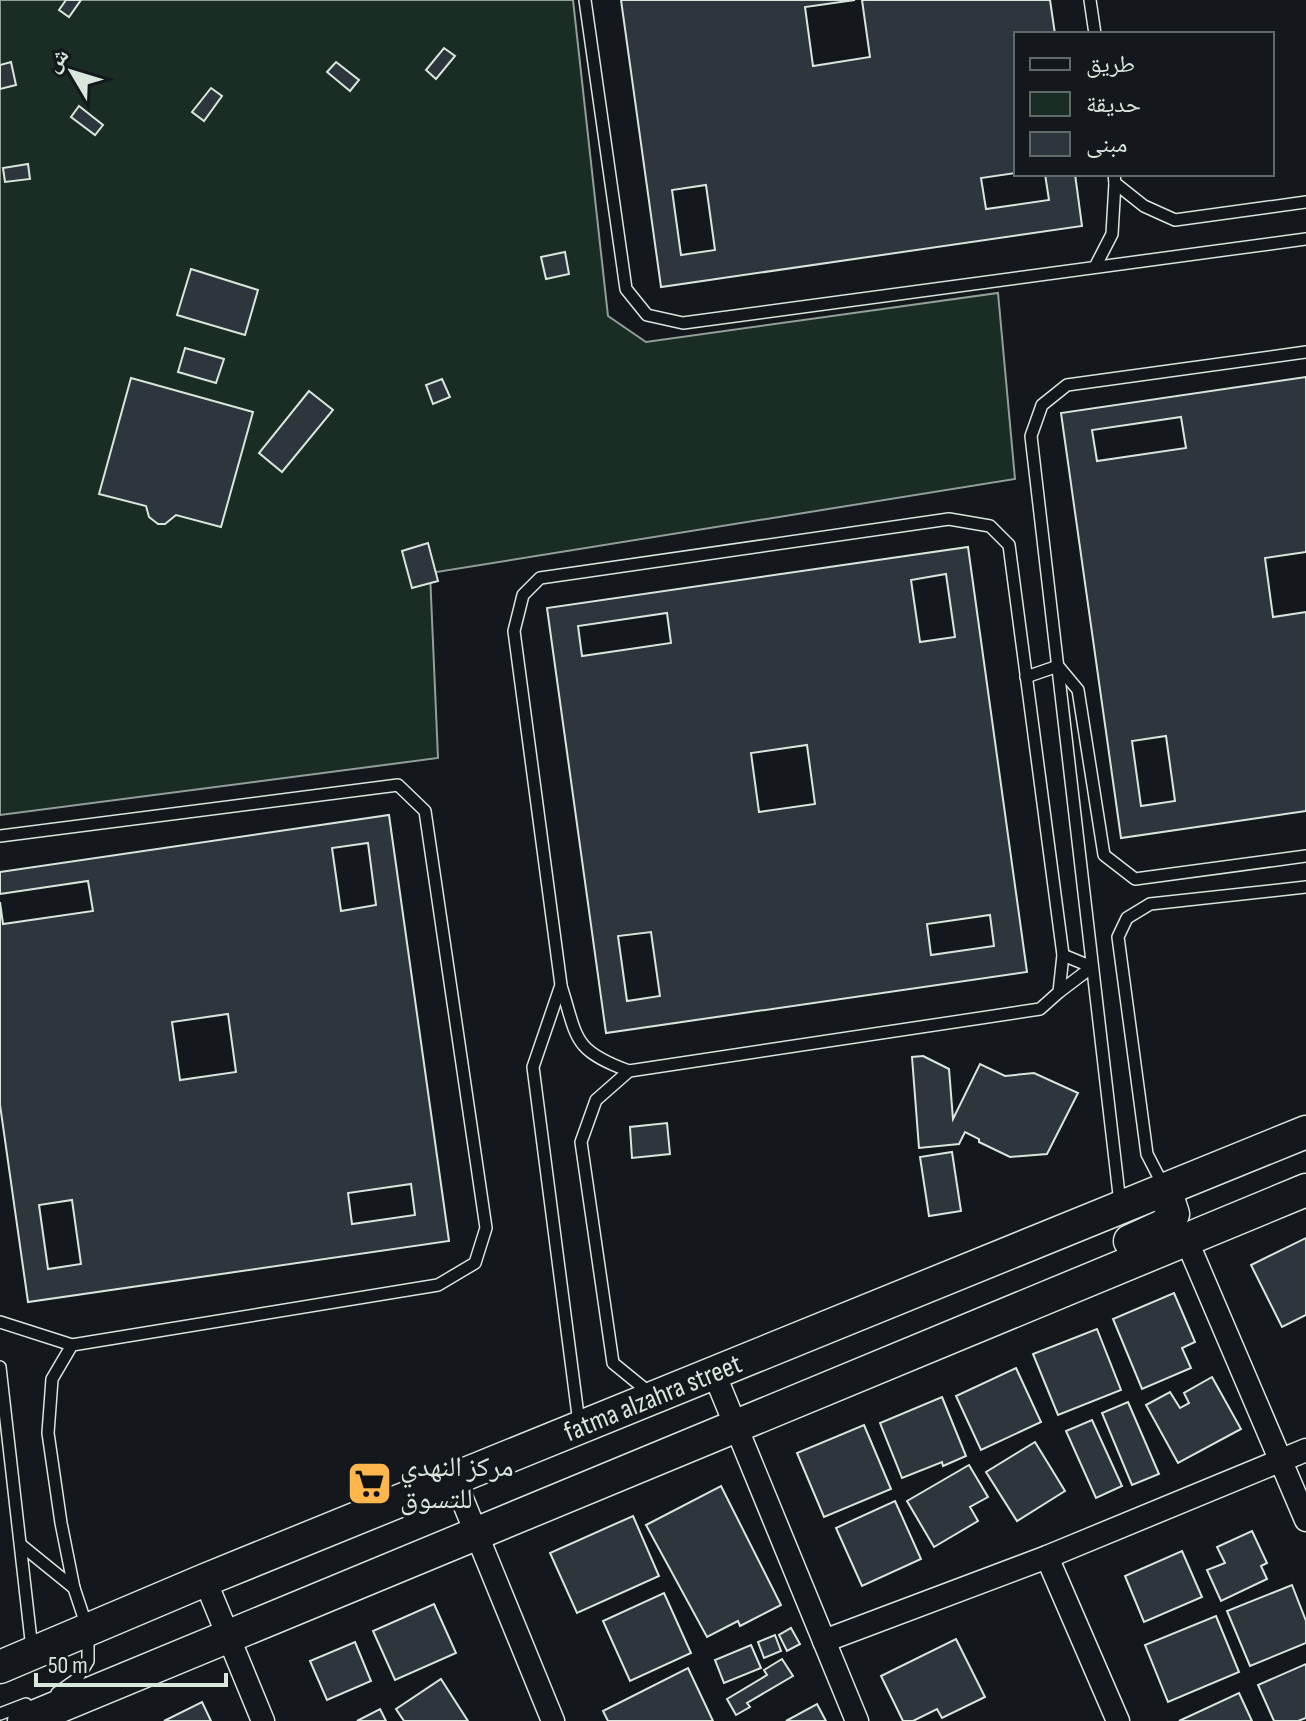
<svg xmlns="http://www.w3.org/2000/svg" width="1306" height="1721" viewBox="0 0 1306 1721" font-family="'Sofia Sans Condensed','Noto Naskh Arabic',sans-serif">
  <style>
    .green { fill: #1a2d24; stroke: #939e99; stroke-width: 2 }
    .building { fill: #2c363c; stroke: #d8e6dc; stroke-width: 2; fill-rule: evenodd }
    .lines { fill: none; stroke-linecap: round; stroke-linejoin: round }
    .lane-casing { stroke: #d8e6dc; stroke-width: 14 }
    .street-casing { stroke: #d8e6dc; stroke-width: 25 }
    .secondary-casing { stroke: #d8e6dc; stroke-width: 35 }
    .lane { stroke: #14181c; stroke-width: 11 }
    .street { stroke: #14181c; stroke-width: 22 }
    .secondary { stroke: #14181c; stroke-width: 32 }
    .labels { text-anchor: middle; dominant-baseline: central; stroke-width: 6; stroke-linejoin: round; paint-order: stroke }
    .street-label { font-size: 28px; fill: #d8e6dc; stroke: #14181c }
    .poi-label { font-size: 28px; fill: #d8e6dc; stroke: #14181c; text-anchor: start }
  </style>
  <rect width="100%" height="100%" fill="#14181c"/>
  <polygon class="green" points="0,0 573,0 608,316 646,342 998,293 1015,479 430,573 438,758 0,815"/>
  <g class="building">
    <polygon points="66,0 81,0 69,17 59,10"/>
    <path d="M 621,0 L 855,0 L 805,7 L 813,66 L 870,57 L 862,0 L 1050,0 L 1055,34 L 1016,34 L 1016,173 L 981,178 L 986,209 L 1049,200 L 1045,174 L 1075,174 L 1082,226 L 661,287 ZM 706,185 L 715,250 L 681,255 L 672,190 Z"/>
    <polygon points="444,48 455,56 436,79 426,70"/>
    <polygon points="11,62 16,85 0,89 0,65"/>
    <polygon points="336,62 359,80 350,91 327,72"/>
    <polygon points="211,88 222,96 204,121 192,112"/>
    <polygon points="79,106 103,125 95,135 71,117"/>
    <polygon points="28,164 30,179 5,182 3,168"/>
    <polygon points="565,252 569,274 546,279 541,257"/>
    <polygon points="191,269 258,290 245,335 177,315"/>
    <polygon points="185,348 224,359 216,383 178,372"/>
    <path d="M 1306,377 L 1306,552 L 1265,558 L 1273,617 L 1306,612 L 1306,811 L 1121,838 L 1061,413 ZM 1181,417 L 1186,448 L 1097,461 L 1092,430 ZM 1166,736 L 1175,801 L 1141,806 L 1132,741 Z"/>
    <polygon points="131,378 253,412 221,527 176,515 165,524 158,524 149,517 146,506 99,494"/>
    <polygon points="442,379 450,397 433,404 426,385"/>
    <polygon points="309,391 333,410 282,472 259,453"/>
    <polygon points="428,543 438,581 412,588 402,551"/>
    <path d="M 968,547 L 1027,972 L 606,1033 L 547,608 ZM 946,574 L 955,637 L 920,642 L 911,580 ZM 667,613 L 671,643 L 582,656 L 578,626 ZM 807,745 L 815,804 L 759,812 L 751,753 ZM 990,915 L 994,946 L 931,955 L 927,924 ZM 651,932 L 660,996 L 627,1001 L 618,936 Z"/>
    <path d="M 389,815 L 449,1241 L 28,1302 L 0,1105 L 0,902 L 3,924 L 93,911 L 88,881 L 0,894 L 0,872 ZM 368,843 L 376,905 L 341,911 L 332,848 ZM 228,1014 L 236,1072 L 180,1080 L 172,1022 ZM 411,1184 L 415,1215 L 352,1224 L 348,1193 ZM 72,1200 L 81,1264 L 48,1269 L 39,1205 Z"/>
    <polygon points="923,1056 949,1069 953,1119 980,1064 1005,1076 1034,1073 1078,1093 1047,1154 1010,1157 979,1142 979,1139 965,1132 959,1144 919,1148 912,1057"/>
    <polygon points="667,1123 670,1154 632,1158 630,1127"/>
    <polygon points="952,1152 961,1211 929,1216 920,1157"/>
    <polygon points="1306,1238 1306,1315 1282,1327 1251,1265"/>
    <polygon points="1174,1293 1195,1342 1182,1348 1191,1368 1142,1389 1113,1319"/>
    <polygon points="1097,1329 1121,1390 1058,1415 1033,1354"/>
    <polygon points="1016,1368 1041,1422 981,1450 956,1396"/>
    <polygon points="1212,1377 1241,1429 1178,1463 1146,1405 1170,1392 1180,1408 1189,1403 1184,1393"/>
    <polygon points="942,1397 966,1456 943,1466 942,1462 902,1478 880,1423"/>
    <polygon points="1128,1402 1159,1474 1132,1485 1102,1413"/>
    <polygon points="1092,1420 1122,1486 1096,1498 1066,1431"/>
    <polygon points="864,1425 891,1489 824,1517 797,1453"/>
    <polygon points="1035,1442 1065,1491 1017,1521 986,1472"/>
    <polygon points="969,1465 988,1497 970,1507 978,1521 934,1547 907,1501"/>
    <polygon points="721,1486 781,1605 740,1626 738,1621 707,1637 646,1525"/>
    <polygon points="895,1501 921,1559 862,1586 836,1528"/>
    <polygon points="633,1516 659,1576 577,1613 550,1553"/>
    <polygon points="1252,1531 1267,1563 1261,1566 1267,1579 1221,1601 1207,1570 1225,1563 1217,1547"/>
    <polygon points="1182,1551 1202,1597 1144,1622 1125,1576"/>
    <polygon points="1292,1585 1306,1621 1306,1643 1250,1666 1227,1611"/>
    <polygon points="664,1593 691,1653 630,1681 603,1621"/>
    <polygon points="434,1604 456,1653 395,1680 373,1631"/>
    <polygon points="1216,1616 1239,1672 1168,1702 1145,1645"/>
    <polygon points="791,1628 800,1644 787,1651 779,1635"/>
    <polygon points="775,1635 781,1651 764,1658 758,1642"/>
    <polygon points="956,1639 985,1697 942,1718 937,1709 913,1721 903,1721 881,1676"/>
    <polygon points="355,1642 371,1681 327,1700 310,1661"/>
    <polygon points="751,1645 761,1668 724,1683 715,1660"/>
    <polygon points="782,1659 793,1676 747,1703 750,1707 736,1715 727,1699 767,1675 764,1670"/>
    <polygon points="1306,1664 1306,1718 1298,1721 1274,1721 1258,1685"/>
    <polygon points="688,1668 713,1721 608,1721 603,1711"/>
    <polygon points="441,1679 468,1721 404,1721 396,1709"/>
    <polygon points="1239,1693 1252,1721 1179,1721"/>
    <polygon points="202,1702 211,1721 164,1721"/>
    <polygon points="817,1704 826,1721 786,1721"/>
    <polygon points="380,1709 386,1721 357,1721"/>
  </g>
  <g class="lines">
    <defs>
      <g id="lane">
        <polyline points="585,0 626,289 647,315 683,323 1306,239"/>
        <polyline points="1090,0 1095,34"/>
        <polyline points="1114,174 1115,183 1144,206 1175,220 1306,202"/>
        <polyline points="1095,267 1112,234 1115,183"/>
        <polyline points="1026,677 1058,666 1078,690 1104,855 1135,879 1306,856"/>
        <polyline points="0,836 398,785 425,811 486,1228 475,1263 438,1285 72,1345 52,1379 48,1433 61,1523 74,1588 88,1630 88,1661 77,1679 57,1693"/>
        <path d="M 561,986 C 578,1039 572,1050 629,1071"/>
        <polyline points="1059,992 1092,967 1063,955"/>
        <polyline points="1165,1189 1147,1154 1118,937 1127,918 1150,904 1306,887"/>
        <polyline points="1120,1203 1031,436 1042,405 1067,385 1306,352"/>
        <polyline points="0,1322 72,1345"/>
        <polyline points="0,1367 32,1649"/>
        <polyline points="579,1423 533,1067 561,985 514,631 523,595 540,578 949,519 990,526 1009,545 1063,955 1059,992 1040,1009 629,1071 596,1100 581,1142 613,1363 651,1394"/>
        <polyline points="21,1545 74,1588"/>
        <polyline points="0,1714 26,1704"/>
      </g>
      <g id="street">
        <polyline points="1186,1239 1306,1520"/>
        <polyline points="714,1373 857,1721"/>
        <polyline points="454,1479 553,1721"/>
        <polyline points="1047,1557 1118,1721"/>
        <polyline points="205,1580 263,1721"/>
        <polyline points="824,1641 1047,1557 1306,1450"/>
      </g>
      <g id="secondary">
        <polyline points="1130,1241 1165,1225 1173,1214 1165,1189"/>
        <path id="s1" d="M 0,1667 L 205,1580 L 1306,1132"/>
        <polyline points="24,1721 1306,1190"/>
      </g>
    </defs>
    <use href="#lane" class="lane-casing"/>
    <use href="#street" class="street-casing"/>
    <use href="#secondary" class="secondary-casing"/>
    <use href="#lane" class="lane"/>
    <use href="#street" class="street"/>
    <use href="#secondary" class="secondary"/>
  </g>
  <defs>
    <symbol id="supermarket-square" viewBox="-11 -11 22 22"><rect x="-9" y="-9" width="18" height="18" rx="4" fill="#ffb74d" stroke="#14181c"/><path d="M-6-5.5h2.5l.6 2H6L4.5 2H-2.5L-4.4-4H-6ZM-1.5 3.2a1.3 1.3 0 1 0 .1 0ZM3 3.2a1.3 1.3 0 1 0 .1 0Z" fill="#111"/></symbol>
  </defs>
  <g fill-rule="evenodd">
    <use href="#supermarket-square" x="344" y="1458" width="51" height="51"/>
  </g>
  <g class="labels">
    <g class="street-label">
      <text stroke="none"><textPath href="#s1" startOffset="706">fatma alzahra street</textPath></text>
    </g>
    <g class="poi-label">
      <text x="400" y="1467">مركز النهدي<tspan x="400" dy="32">للتسوق</tspan></text>
    </g>
  </g>
  <rect x="1014" y="32" width="260" height="144" fill="#14181c" stroke="#626a69" stroke-width="2"/>
  <rect x="1030" y="58" width="40" height="12" fill="#14181c" stroke="#626a69" stroke-width="2"/>
  <text x="1086" y="72" font-size="24" fill="#d8e6dc">طريق</text>
  <rect x="1030" y="92" width="40" height="24" fill="#1a2d24" stroke="#626a69" stroke-width="2"/>
  <text x="1086" y="112" font-size="24" fill="#d8e6dc">حديقة</text>
  <rect x="1030" y="132" width="40" height="24" fill="#2c363c" stroke="#626a69" stroke-width="2"/>
  <text x="1086" y="152" font-size="24" fill="#d8e6dc">مبنى</text>
  <g transform="translate(72 72) rotate(308)" stroke="#14181c" stroke-width="6" paint-order="stroke">
  <path d="M0-6L14 30L0 20L-14 30Z" fill="#d8e6dc"/>
  <text y="-12" font-size="22" font-weight="bold" text-anchor="middle" fill="#d8e6dc">ش</text>
  </g>
  <path d="M36 1673v12h190v-12" fill="none" stroke="#d8e6dc" stroke-width="4"/>
  <text x="48" y="1673" font-size="24" fill="#d8e6dc" stroke="#14181c" stroke-width="6" paint-order="stroke">50 m</text>
</svg>
